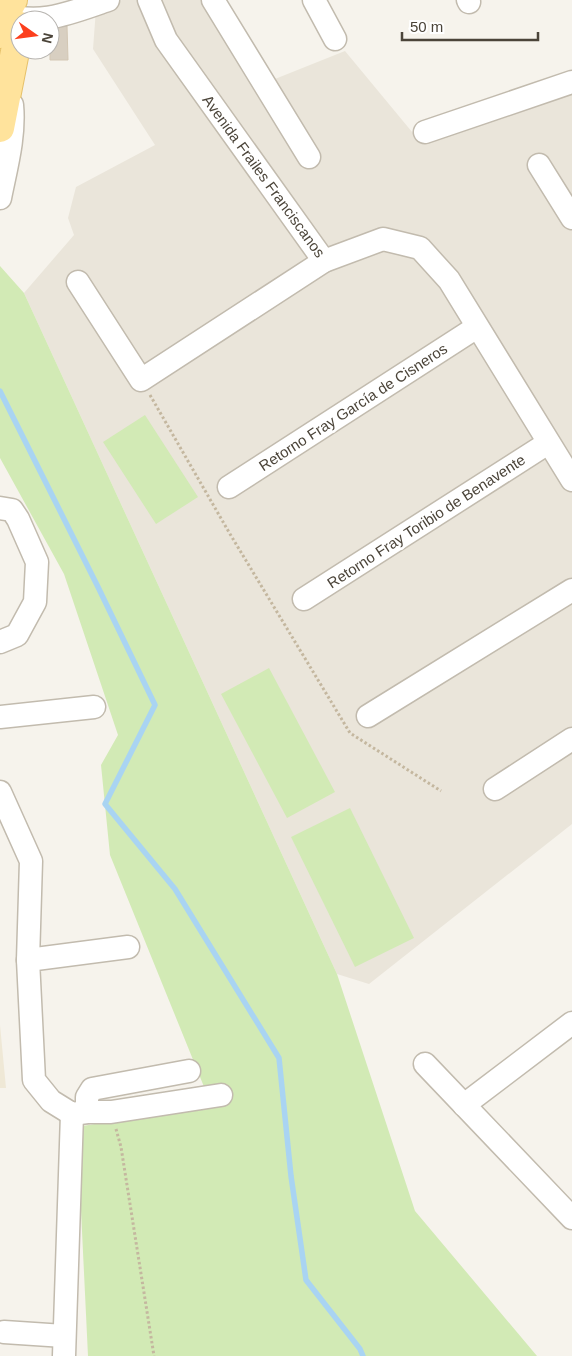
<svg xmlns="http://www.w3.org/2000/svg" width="572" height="1356" viewBox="0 0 572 1356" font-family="Helvetica,sans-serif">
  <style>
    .residential { fill: #eae5da }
    .education { fill: #efe8d6 }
    .green { fill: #d2eab5 }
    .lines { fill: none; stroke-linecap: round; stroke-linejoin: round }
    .stream { stroke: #a9d4f2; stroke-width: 5.5 }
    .building { fill: #d8cfc1; stroke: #d3c7b4 }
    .minor-casing { stroke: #c2bbae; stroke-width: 25 }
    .major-casing { stroke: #e6c16a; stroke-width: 30 }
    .path { stroke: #c4b79f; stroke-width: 3; stroke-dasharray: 2.5 2.5; stroke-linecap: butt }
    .minor { stroke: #fff; stroke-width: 22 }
    .major { stroke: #ffe39c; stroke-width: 28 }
    .labels { text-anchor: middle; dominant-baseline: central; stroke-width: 5; stroke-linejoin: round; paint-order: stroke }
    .street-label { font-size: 15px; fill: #4b4439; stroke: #fff }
  </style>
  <rect width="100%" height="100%" fill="#f6f3ec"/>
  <polygon class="residential" points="122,0 213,0 270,81 345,51 422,144 572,89 572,824 369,984 337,974 24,293 74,235 68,218 76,187 155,145 93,49 96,9"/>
  <polygon class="education" points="0,1025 6,1088 0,1088"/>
  <g class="green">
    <polygon points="0,266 24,293 337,974 415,1211 537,1356 88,1356 77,1127 211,1104 110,855 101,765 118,735 64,574 0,458"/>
    <polygon points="145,415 198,497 156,524 103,442"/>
    <polygon points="269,668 335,792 287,818 221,694"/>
    <polygon points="350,808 414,938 355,967 291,837"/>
  </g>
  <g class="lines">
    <polyline class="stream" points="0,391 98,587 155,705 105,804 175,889 279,1058 291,1176 306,1280 360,1349 363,1356"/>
  </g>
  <polygon class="building" points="67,26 68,60 50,60 50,27"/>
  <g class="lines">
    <defs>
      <g id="minor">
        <polyline points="149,0 166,40 324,261"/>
        <polyline points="213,0 309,157"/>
        <polyline points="314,0 335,39"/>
        <polyline points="468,0 469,2"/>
        <path d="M 3,11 C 33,30 78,10 108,0"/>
        <polyline points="425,132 572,82"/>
        <polyline points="539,165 572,218"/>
        <path d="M 0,198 C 6,168 15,136 12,105"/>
        <polyline points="78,282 141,380 324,261 383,239 420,248 449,280 572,480"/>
        <polyline points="229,487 477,327"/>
        <polyline points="0,508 12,510 18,519 37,562 35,602 17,635 0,642"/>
        <polyline points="304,599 548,443"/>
        <polyline points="368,716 572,590"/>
        <polyline points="0,717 94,707"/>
        <polyline points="495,789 572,739"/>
        <polyline points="0,792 31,861 28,960"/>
        <polyline points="128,947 28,960 34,1080 51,1101 72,1114 87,1112 111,1112 221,1095"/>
        <polyline points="425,1064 572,1218"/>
        <polyline points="464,1105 572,1023"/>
        <polyline points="87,1112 87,1097 92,1089 189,1071"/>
        <polyline points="4,1332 64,1336"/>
        <polyline points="64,1356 72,1114"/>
      </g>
      <g id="major">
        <polyline points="0,34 6,13 13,0"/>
        <polyline points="0,128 20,26"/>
      </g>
    </defs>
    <use href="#minor" class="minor-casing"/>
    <use href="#major" class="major-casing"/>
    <g class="path">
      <polyline points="150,395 230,534 350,733 441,791"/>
      <polyline points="116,1129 121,1147 154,1356"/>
    </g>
    <use href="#minor" class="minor"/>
    <use href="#major" class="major"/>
  </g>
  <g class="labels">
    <g class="street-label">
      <text transform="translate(264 176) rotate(54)">Avenida Frailes Franciscanos</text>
      <text transform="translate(353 407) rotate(-33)">Retorno Fray García de Cisneros</text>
      <text transform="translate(426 521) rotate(-33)">Retorno Fray Toribio de Benavente</text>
    </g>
  </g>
  <g transform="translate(35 35) rotate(104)"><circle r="24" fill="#ffffff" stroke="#b7b4b0"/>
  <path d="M0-4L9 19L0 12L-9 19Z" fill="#fc3f1d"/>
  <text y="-8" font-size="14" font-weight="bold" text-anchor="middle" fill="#4b4439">N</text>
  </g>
  <path d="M402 32v8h136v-8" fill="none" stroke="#4b4439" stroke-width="2.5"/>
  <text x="410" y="32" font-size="15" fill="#4b4439" stroke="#ffffff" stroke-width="4" paint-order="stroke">50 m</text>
</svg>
